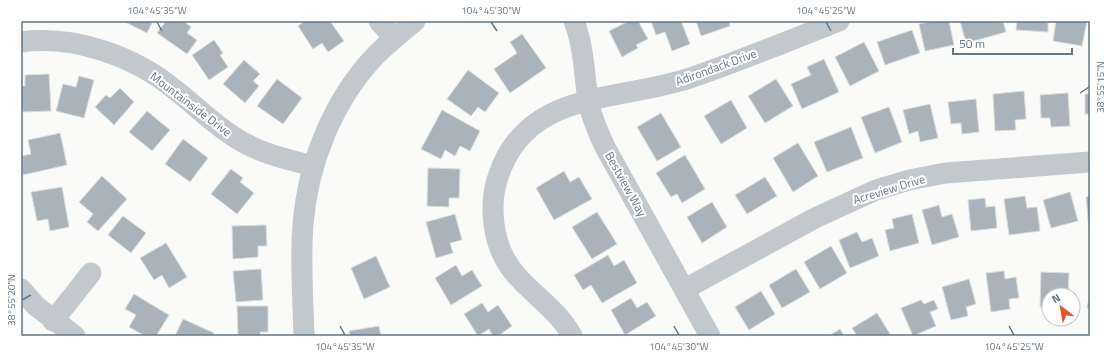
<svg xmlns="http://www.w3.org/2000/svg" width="1111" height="357" viewBox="0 0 1111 357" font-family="'Titillium Web',sans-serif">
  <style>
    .building { fill: #aab3b9; stroke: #dcdcda }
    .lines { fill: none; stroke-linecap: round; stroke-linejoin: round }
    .minor { stroke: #c3c8cc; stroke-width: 21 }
    .ticks { fill: none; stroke: #657683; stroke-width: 1.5 }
    .labels { text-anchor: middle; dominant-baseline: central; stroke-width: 4; stroke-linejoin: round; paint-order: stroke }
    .street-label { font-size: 12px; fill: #657683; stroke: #fff }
    .neatline { fill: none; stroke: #657683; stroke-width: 1.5 }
    .ticks-label { font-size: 10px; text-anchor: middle; fill: #657683 }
  </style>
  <rect width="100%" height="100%" fill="#fafaf8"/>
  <g class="building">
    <polygon points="123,21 153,21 147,33"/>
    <polygon points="166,21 183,21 191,27 187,33 197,40 187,54 157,33"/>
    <polygon points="305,21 330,21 344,41 328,52 322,43 313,49 298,26"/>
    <polygon points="629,21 638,21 648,39 636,45 638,48 622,57 609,31"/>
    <polygon points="651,21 681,21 690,44 672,51 665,32 656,35"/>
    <polygon points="696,21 729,21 730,26 701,36"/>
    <polygon points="934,21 949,21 954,45 925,51 919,24"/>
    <polygon points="960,21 1003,21 1006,32 966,43"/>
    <polygon points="1017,21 1048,21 1048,32 1016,30"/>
    <polygon points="1056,21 1087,21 1082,46 1053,41"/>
    <polygon points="912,30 920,53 885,65 877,42"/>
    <polygon points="522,34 546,68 510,93 494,69 517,53 510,42"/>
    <polygon points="214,40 223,53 220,55 228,67 209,80 192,55"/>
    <polygon points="864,42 879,71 850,86 835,57"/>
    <polygon points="824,59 839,92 802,109 791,84 811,75 807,67"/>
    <polygon points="244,60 260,74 253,81 259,86 245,103 223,84"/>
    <polygon points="468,70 499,93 485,112 478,107 471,116 447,99"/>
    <polygon points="49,74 51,111 21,112 21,86 25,86 25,75"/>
    <polygon points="79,76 94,80 84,118 56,111 63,84 76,87"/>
    <polygon points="277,79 302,98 283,124 257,106"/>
    <polygon points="776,79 793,106 765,123 748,96"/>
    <polygon points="120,88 134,102 114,125 95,107 106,95 110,98"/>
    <polygon points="1024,91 1026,119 1015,120 1016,130 995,131 993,94"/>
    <polygon points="1068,93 1070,126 1051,127 1050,118 1041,118 1040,95"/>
    <rect x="1085" y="94" width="5" height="20"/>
    <polygon points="976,99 979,132 962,134 961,123 951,124 948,102"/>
    <polygon points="731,100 747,128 721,144 704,116"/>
    <polygon points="930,104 938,138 920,142 918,131 909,134 903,110"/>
    <polygon points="889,107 902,142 875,153 861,117"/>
    <polygon points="442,110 480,131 470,151 460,146 455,156 445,150 441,159 421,149"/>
    <polygon points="147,111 170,130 152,151 129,132"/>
    <polygon points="661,113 681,147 657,161 637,127"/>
    <polygon points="851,127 863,158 827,172 814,142"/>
    <polygon points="60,133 67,165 23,175 21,156 31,154 28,140"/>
    <polygon points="183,139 208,158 190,182 165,164"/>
    <polygon points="798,143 818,176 793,192 773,158"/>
    <polygon points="685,155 705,189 682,203 677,194 671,197 656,173"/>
    <polygon points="428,168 460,169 459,198 449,198 449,207 427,206"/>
    <polygon points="231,169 243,178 240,182 254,193 237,214 211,194"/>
    <polygon points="564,171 570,182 579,177 592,199 554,220 536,188"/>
    <polygon points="102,176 127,199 98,231 87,222 93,214 79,202"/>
    <polygon points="765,177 777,196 747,214 735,195"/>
    <polygon points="62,187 69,227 50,231 48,219 37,221 31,192"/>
    <polygon points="1070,192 1078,221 1051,228 1043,200"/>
    <polygon points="1025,196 1027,208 1037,207 1040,231 1009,235 1004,199"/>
    <polygon points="1090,196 1090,230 1089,230 1086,197"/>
    <polygon points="985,198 986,207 995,206 997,228 971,231 968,200"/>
    <polygon points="712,202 727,227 702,243 687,217"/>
    <polygon points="939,205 942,217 952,214 959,237 932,245 922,210"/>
    <polygon points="597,212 617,244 592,259 572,227"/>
    <polygon points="455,214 462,240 450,243 453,253 436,258 426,222"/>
    <polygon points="912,214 919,243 890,251 885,230 894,228 892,219"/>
    <polygon points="123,216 146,233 131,253 108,235"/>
    <polygon points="266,225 267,246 258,246 258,257 233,259 232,226"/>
    <polygon points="857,232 862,242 872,238 879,256 850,268 839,240"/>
    <polygon points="166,243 187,277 169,288 162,275 154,280 140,258"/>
    <polygon points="831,246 847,273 820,289 804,262"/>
    <polygon points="608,255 614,266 624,260 637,283 602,303 591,285 583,290 574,275"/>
    <polygon points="376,256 390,287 364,299 351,268"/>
    <polygon points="456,265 462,276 472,270 482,286 451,305 435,278"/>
    <polygon points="261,269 263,300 236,302 233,271"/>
    <polygon points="796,269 810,292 782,308 769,285"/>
    <polygon points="1004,271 1005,279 1016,277 1019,298 1009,299 1010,309 991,312 986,273"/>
    <polygon points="1041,272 1069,273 1068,295 1049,295 1049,307 1040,307"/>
    <polygon points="969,279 976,304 966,307 968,316 951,320 942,287"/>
    <polygon points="761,291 775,314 749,330 735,307"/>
    <polygon points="134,294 169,315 156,336 145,336 129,327 136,315 125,309"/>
    <polygon points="1090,294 1090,309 1087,308"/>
    <polygon points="631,298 637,308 647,302 656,316 625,335 611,310"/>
    <polygon points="921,300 924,304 934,300 938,309 930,312 936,326 913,336 901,308"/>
    <polygon points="482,303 488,312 498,305 512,326 498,336 493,336 489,329 478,336 464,314"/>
    <polygon points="237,306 268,306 268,332 260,332 260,336 238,336"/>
    <polygon points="877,313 890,334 886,336 857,336 852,328"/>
    <polygon points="183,319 214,333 213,336 175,336"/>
    <polygon points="379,326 381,336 350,336 349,331"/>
    <polygon points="840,329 844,336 829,336"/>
  </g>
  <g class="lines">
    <g class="minor">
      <polyline points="379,21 394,38"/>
      <path d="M 574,21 C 584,47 584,73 588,100 C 591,116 598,132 605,147 L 710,336"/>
      <path d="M 21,42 C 74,35 134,56 174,89 C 195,105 213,124 236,138 C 259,153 286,159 313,166"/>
      <polyline points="21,289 36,306 75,336"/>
      <polyline points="685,289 815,218 876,190 909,180 946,173 1090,162"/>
      <polyline points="53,321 91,273"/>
      <path d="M 304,336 C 303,299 300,261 303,224 C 308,163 333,100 376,55 C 388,43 402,32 415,21"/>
      <path d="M 572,336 C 554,302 516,287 501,251 C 492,229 490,200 498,177 C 526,89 618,102 690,78 C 740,61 790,40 839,21"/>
    </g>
  </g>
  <path class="ticks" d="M 157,22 L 162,31M 491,22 L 497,31M 826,22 L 831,31M 1080,93 L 1089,87M 22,300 L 31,295M 340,326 L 345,335M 674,326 L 679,335M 1009,326 L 1014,335"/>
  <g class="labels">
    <g class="street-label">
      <text transform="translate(716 67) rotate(-20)">Adirondack Drive</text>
      <text transform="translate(191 104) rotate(37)">Mountainside Drive</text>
      <text transform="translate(626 184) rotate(61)">Bestview Way</text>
      <text transform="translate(889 189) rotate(-17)">Acreview Drive</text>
    </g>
  </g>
  <rect width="1111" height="357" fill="none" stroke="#ffffff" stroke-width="44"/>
  <g transform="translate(1061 307) rotate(329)"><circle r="19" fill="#ffffff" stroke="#c1c8cd"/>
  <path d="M0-3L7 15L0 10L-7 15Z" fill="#e4572e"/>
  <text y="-6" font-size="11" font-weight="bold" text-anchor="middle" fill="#657683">N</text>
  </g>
  <path d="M953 48v6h119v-6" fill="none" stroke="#657683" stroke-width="2"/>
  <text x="959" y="48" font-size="12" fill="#657683" stroke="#ffffff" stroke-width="3" paint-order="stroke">50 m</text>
  <rect x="22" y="22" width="1067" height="313" class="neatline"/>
  <g class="ticks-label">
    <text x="157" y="14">104°45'35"W</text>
    <text x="491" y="14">104°45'30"W</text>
    <text x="826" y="14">104°45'25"W</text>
    <text transform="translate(1100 87) rotate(-90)" y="4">38°55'15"N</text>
    <text transform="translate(11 300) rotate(-90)" y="4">38°55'20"N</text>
    <text x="345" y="350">104°45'35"W</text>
    <text x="679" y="350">104°45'30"W</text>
    <text x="1014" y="350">104°45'25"W</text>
  </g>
</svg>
